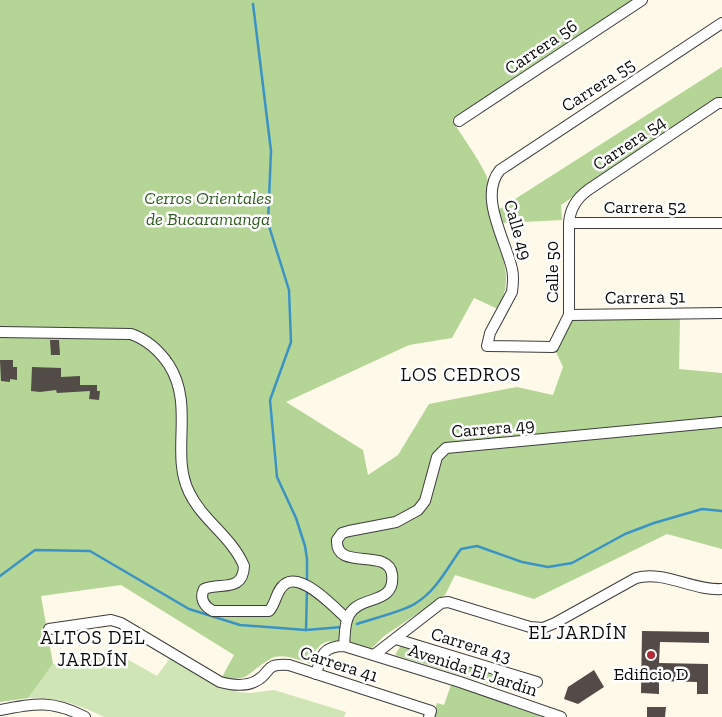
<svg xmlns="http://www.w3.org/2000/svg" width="722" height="717" viewBox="0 0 722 717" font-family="'Zilla Slab',serif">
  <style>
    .green { fill: #d0e5b5 }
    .forest { fill: #b4d595 }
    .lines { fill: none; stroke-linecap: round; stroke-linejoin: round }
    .stream { stroke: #3b93c5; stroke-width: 2.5 }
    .building { fill: #524b47 }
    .street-casing { stroke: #3d3d3d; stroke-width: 12 }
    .street { stroke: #fff; stroke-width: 10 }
    .poi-dot { fill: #b22b36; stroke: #fff; stroke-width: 2 }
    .labels { text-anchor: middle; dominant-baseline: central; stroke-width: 5; stroke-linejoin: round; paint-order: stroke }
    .street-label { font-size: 18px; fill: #0a0a0a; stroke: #fff }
    .park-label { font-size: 18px; font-style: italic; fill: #2e5d1f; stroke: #fff }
    .poi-label { font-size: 18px; fill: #0a0a0a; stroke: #fff }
    .neighbourhood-label { font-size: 19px; letter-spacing: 1px; fill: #0a0a0a; stroke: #fff }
  </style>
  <rect width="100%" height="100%" fill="#fef9e8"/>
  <path class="green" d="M 118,654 L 157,676 L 170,658 L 221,687 L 238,692 L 250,693 L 274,690 L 346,712 L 344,717 L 104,717 C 79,704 56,697 28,698 L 53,664 Z"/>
  <g class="forest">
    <path d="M 0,0 L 633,0 L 452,120 C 463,138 477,156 486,175 C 490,184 487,202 489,213 C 497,250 517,272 498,309 L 474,298 L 452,338 L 409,345 L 286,402 L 363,450 L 368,475 L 398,455 L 429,404 L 517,387 L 553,395 L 563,367 L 556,352 L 573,319 L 680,319 L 679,369 L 722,373 L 722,549 L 667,534 L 534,599 L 455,575 L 445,595 L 384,636 L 371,649 C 355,645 325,631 315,652 C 313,655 313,660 312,664 C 301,661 286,654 274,657 C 271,658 267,661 264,663 C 244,676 249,681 222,677 L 234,655 L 121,585 L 41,596 L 53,664 L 28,698 L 0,702 Z"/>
    <polygon points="722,67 722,97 718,97 561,205 562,220 501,223 498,210"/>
    <polygon points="401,645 538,688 535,698 395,655"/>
    <polygon points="451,685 551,717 433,717 437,703 444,705"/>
  </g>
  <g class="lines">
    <g class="stream">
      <polyline points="253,4 271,151 268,223 289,290 291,342 270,400 277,477 296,518 305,546 307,559 307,583"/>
      <polyline points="0,576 35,550 90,551 189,609 240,625 306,630 342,627"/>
      <path d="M 357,624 C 371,619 405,611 416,603 C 437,590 447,568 461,549 L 477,546 L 522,562 L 548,567 L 572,563 L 625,534 L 654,523 L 702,509 L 722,511"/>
      <polyline points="306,630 307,588"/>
    </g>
  </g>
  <g class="building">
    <polygon points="50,340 59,340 60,355 51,355"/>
    <polygon points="0,360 13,360 13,367 17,367 17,380 10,379 10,382 1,381"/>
    <polygon points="32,367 61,368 61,377 80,376 80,385 97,385 97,391 93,391 100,391 99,400 89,399 90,391 57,393 56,390 40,392 31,391"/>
    <polygon points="642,631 709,632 709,643 660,642 659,663 708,664 708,694 697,694 697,682 659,681 659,694 641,693"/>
    <polygon points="594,670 604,687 578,704 564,699 568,687"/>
    <polygon points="647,707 666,707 665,717 647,717"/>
  </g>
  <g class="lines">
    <defs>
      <g id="street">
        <path d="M 722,23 L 500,170 C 478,196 506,241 512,269 C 514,277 513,284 512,292 L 490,333 L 487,346 L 553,347 L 569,315 L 569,223 C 570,208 577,198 588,190 L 718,103 L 722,103"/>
        <polyline points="459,121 642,0"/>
        <polyline points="569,223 722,223"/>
        <polyline points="569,315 722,313"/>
        <path d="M 0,332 L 131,334 C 148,340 159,350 169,365 C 195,406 170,453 189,492 C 202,520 232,537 244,566 C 243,593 220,582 204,589 C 199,599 205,607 213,611 L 269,611 C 276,604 276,590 285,584 C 302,572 335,608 347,619"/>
        <path d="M 49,629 L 111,620 L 121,623 L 220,682 C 231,685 245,687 256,681 C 272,673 263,663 289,665 L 431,711 L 429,717"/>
        <polyline points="396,639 537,682"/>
        <path d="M 344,646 C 345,636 344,624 349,615 C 360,594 396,606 392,574 C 388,547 335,572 337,540 L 342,533 L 349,531 L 396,522 L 418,510 L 425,501 L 437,457 L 446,448 L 722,422"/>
        <path d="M 374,655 L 436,607 L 441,603 L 448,602 L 530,627 L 543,628 L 555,623 L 636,578 C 664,570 693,591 722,589"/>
        <path d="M 316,674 C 321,656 323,646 344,646 L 460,682 L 561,717"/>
        <path d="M 0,710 C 35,703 53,700 85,717"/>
      </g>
    </defs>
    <use href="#street" class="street-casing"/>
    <use href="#street" class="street"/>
  </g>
  <circle class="poi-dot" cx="651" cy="655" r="5"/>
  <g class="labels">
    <g class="street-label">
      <text transform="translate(541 47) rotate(-34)">Carrera 56</text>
      <text transform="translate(598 85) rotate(-33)">Carrera 55</text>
      <text transform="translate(629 143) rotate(-34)">Carrera 54</text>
      <text x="645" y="207">Carrera 52</text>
      <text transform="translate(518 230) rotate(74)">Calle 49</text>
      <text transform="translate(552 272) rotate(-90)">Calle 50</text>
      <text transform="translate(645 297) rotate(-1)">Carrera 51</text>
      <text transform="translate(493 428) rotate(-5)">Carrera 49</text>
      <text transform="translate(471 645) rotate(17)">Carrera 43</text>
      <text transform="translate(339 664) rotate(18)">Carrera 41</text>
      <text transform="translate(473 670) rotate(18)">Avenida El Jardín</text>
    </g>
    <g class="park-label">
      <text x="208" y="198">Cerros Orientales<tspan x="208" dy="21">de Bucaramanga</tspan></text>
    </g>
    <g class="poi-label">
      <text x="651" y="674">Edificio D</text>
    </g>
    <g class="neighbourhood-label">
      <text x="461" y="374">LOS CEDROS</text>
      <text x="578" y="632">EL JARDÍN</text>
      <text x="93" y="637">ALTOS DEL<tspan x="93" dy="22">JARDÍN</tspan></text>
    </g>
  </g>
</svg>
